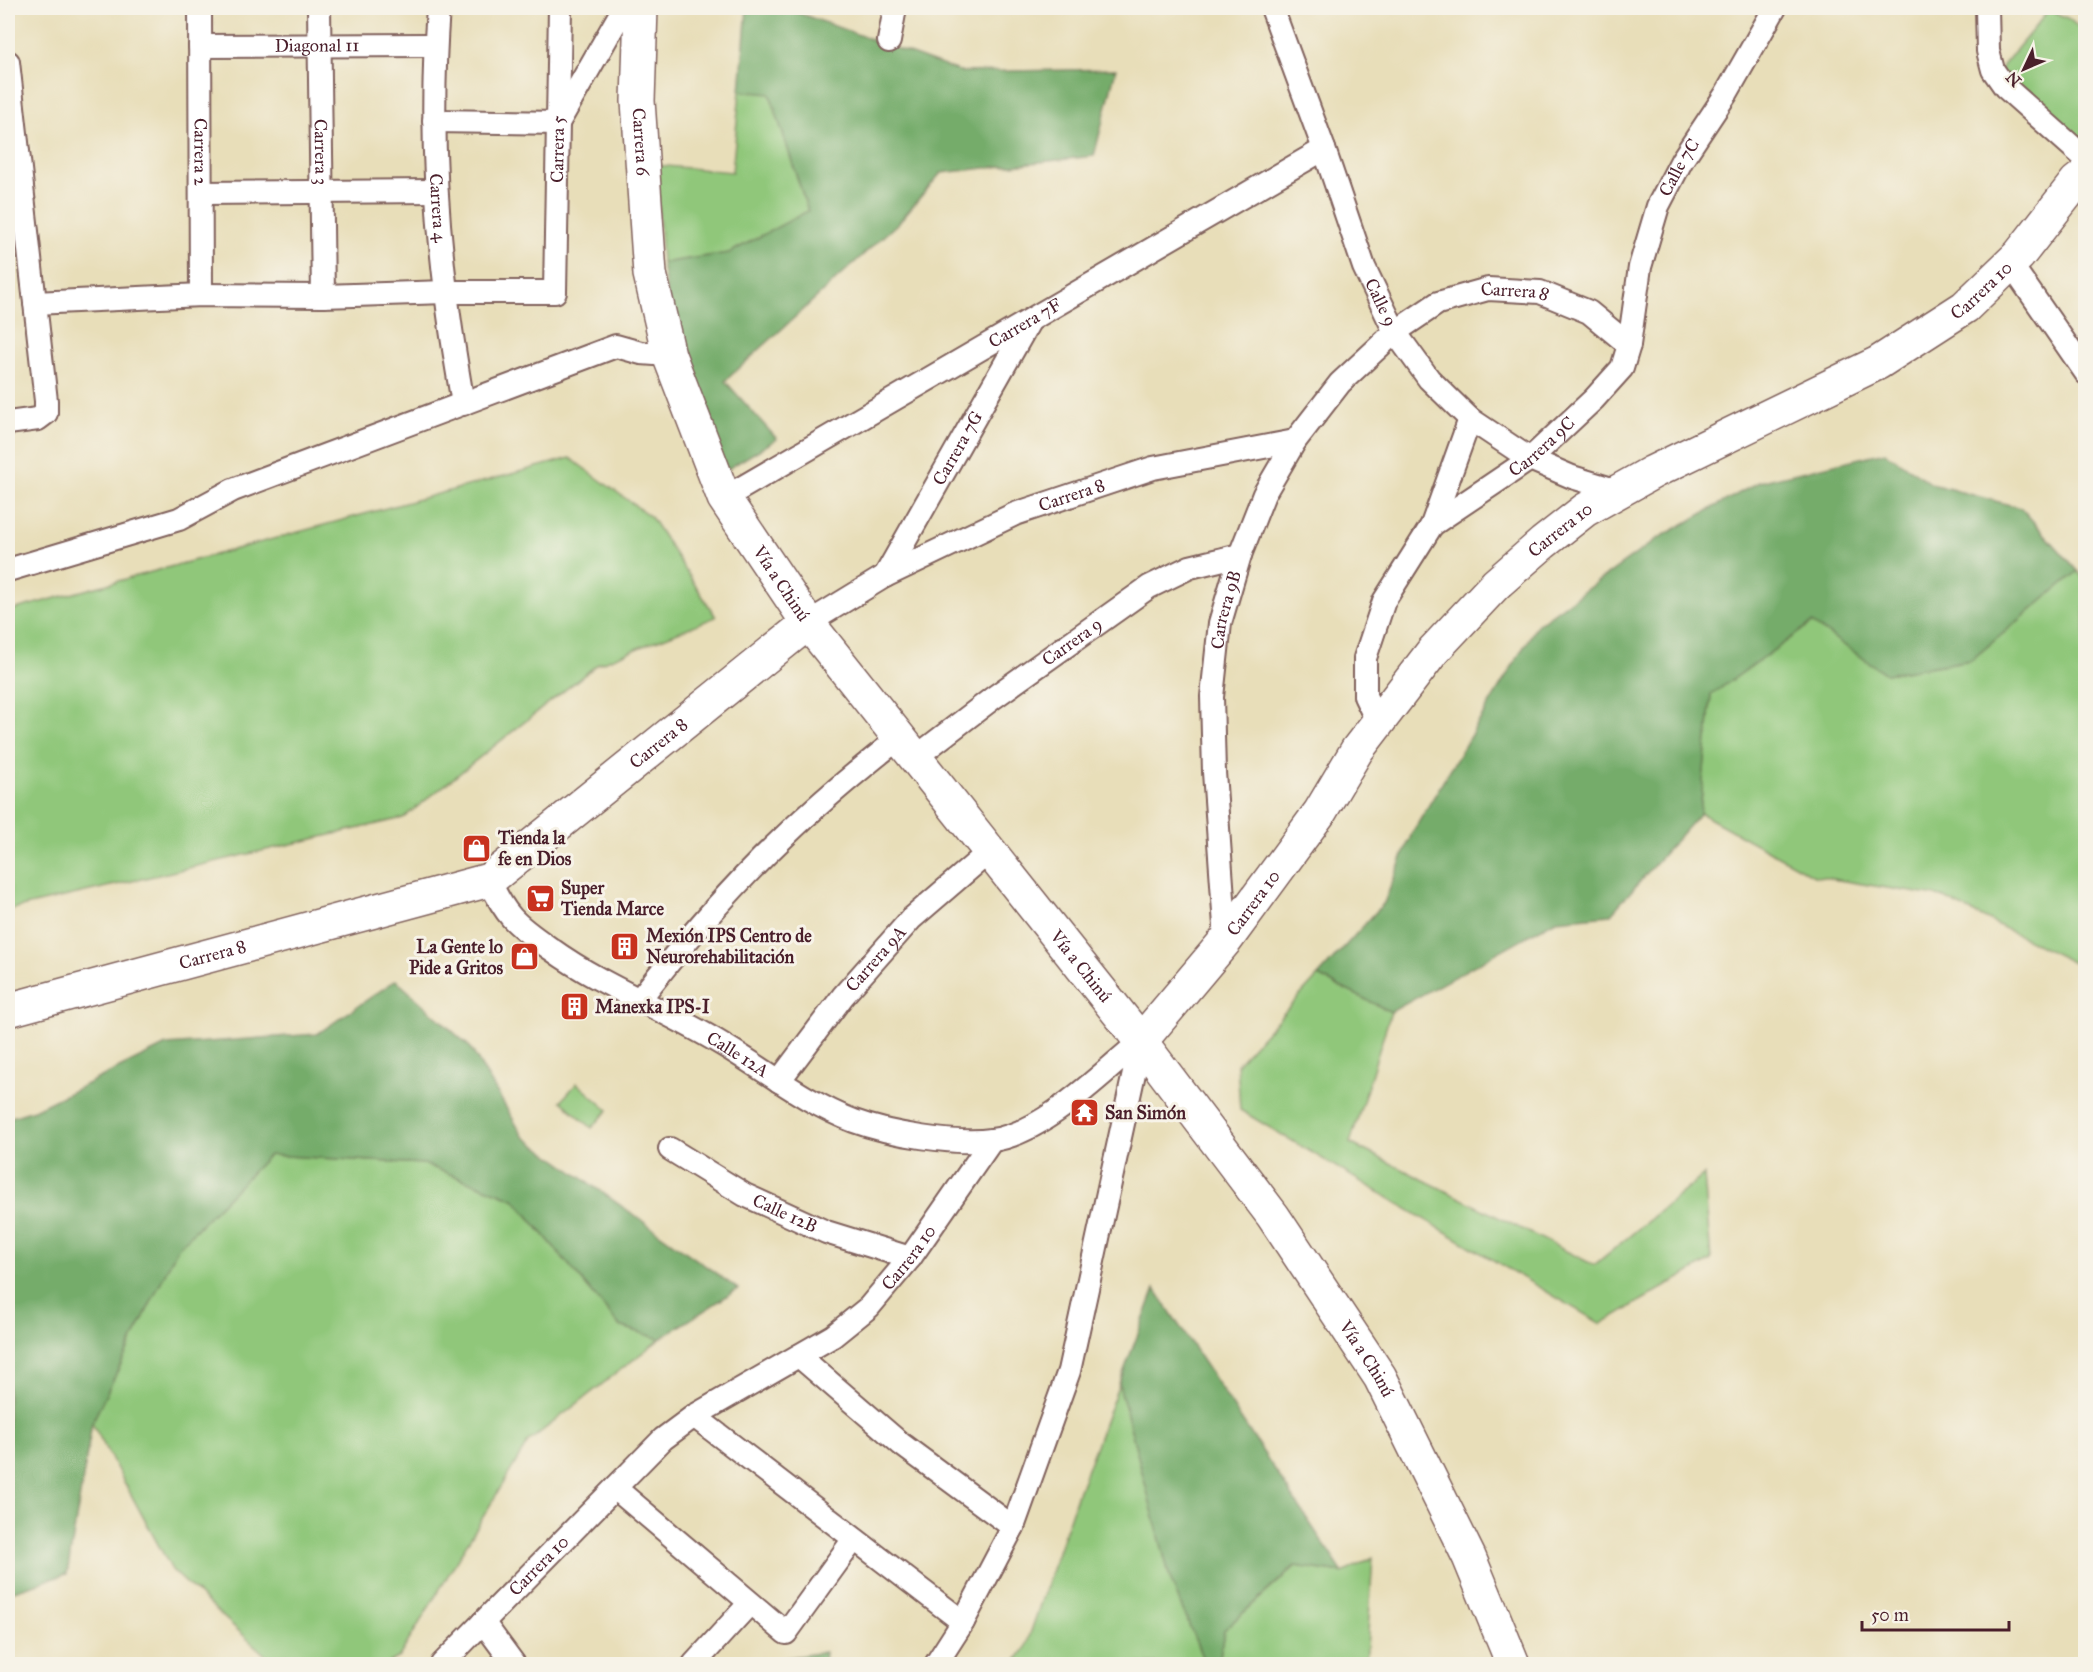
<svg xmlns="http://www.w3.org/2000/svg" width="2093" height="1672" viewBox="0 0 2093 1672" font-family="'IM FELL Great Primer',serif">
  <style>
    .green { fill: #90c77a; stroke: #6d7352; stroke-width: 1.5 }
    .forest { fill: #74ac6a; stroke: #5f664a; stroke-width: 1.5 }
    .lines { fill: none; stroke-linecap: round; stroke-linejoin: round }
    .street-casing { stroke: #81625d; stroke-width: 26 }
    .secondary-casing { stroke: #81625d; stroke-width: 36 }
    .street { stroke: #fff; stroke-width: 22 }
    .secondary { stroke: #fff; stroke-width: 33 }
    .labels { text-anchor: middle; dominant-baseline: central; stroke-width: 6; stroke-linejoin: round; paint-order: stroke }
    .street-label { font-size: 18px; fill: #4a1f2b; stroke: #f7f3e8 }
    .poi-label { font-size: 18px; font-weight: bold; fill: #4a1f2b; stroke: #f7f3e8; text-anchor: start }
  </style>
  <rect width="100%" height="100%" fill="#f7f3e8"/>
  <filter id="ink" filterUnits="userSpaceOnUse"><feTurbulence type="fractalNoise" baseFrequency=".0167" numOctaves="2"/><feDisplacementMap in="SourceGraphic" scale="12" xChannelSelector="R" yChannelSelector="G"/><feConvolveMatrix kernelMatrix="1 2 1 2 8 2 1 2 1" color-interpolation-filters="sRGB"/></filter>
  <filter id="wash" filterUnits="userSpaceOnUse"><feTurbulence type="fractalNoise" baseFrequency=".008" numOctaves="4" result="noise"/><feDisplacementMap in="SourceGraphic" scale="24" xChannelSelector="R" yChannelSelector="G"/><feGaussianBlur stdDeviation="1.35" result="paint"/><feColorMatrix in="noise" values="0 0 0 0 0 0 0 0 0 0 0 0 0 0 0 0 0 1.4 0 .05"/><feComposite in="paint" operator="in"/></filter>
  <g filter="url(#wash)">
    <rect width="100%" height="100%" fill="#e8deb9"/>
    <g class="green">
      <polygon points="2049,10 2069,19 2085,33 2085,159 1996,74"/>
      <polygon points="740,91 770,93 808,211 729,253 662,263 656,165 732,172"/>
      <polygon points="570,458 651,517 716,617 598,664 403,818 8,910 8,611"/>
      <polygon points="2078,571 2085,581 2085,965 2076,964 1942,897 1814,876 1700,813 1711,695 1812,623 1886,674 1971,660"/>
      <polygon points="1318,976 1391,1012 1350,1143 1594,1265 1704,1175 1711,1260 1601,1324 1240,1110 1237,1064"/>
      <polygon points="577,1083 608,1110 592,1128 561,1101"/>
      <polygon points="269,1155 424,1164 514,1199 620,1326 660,1339 528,1442 399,1657 386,1664 275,1664 172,1570 92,1423 177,1249"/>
      <polygon points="1119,1384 1170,1578 1205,1664 1014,1664 1025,1649 1078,1493"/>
      <polygon points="1373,1557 1366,1664 1219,1664 1224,1630 1296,1566 1343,1573"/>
    </g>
    <g class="forest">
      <polygon points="747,8 785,8 961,72 1116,69 1094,156 941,173 899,222 725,381 777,439 723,472 675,348 662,263 729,253 808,211 770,94 740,91"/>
      <polygon points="1885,452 1932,484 2021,508 2078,571 1971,660 1886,674 1812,623 1711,695 1700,813 1610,915 1556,920 1391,1012 1318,976 1384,903 1412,833 1537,625 1657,539 1759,482"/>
      <polygon points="396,980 470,1047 523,1136 738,1289 660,1339 620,1326 514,1199 424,1164 269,1155 177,1249 92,1423 67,1574 8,1593 8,1118 34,1110 166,1045 317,1034"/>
      <polygon points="1155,1289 1343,1573 1295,1566 1224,1630 1219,1664 1205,1664 1170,1578 1119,1384"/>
      <polygon points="825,1652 824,1664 779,1664 785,1658"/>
    </g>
  </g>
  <g filter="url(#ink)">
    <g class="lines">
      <defs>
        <g id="street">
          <path id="s1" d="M 200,8 L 201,295"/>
          <path id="s2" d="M 319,8 L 323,296"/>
          <path id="s3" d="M 438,8 C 431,102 434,197 446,291 C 450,329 457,367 463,404"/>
          <path id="s4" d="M 1272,8 L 1324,149 L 1364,267 L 1395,332 L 1429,379 L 1470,419 L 1530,459 L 1572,477 L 1618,491"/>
          <polyline points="1987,8 1988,51 1993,70 2005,87 2086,159"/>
          <polyline points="889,41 895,8"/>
          <path id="s5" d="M 200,46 L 435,45"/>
          <polyline points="8,62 46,401 46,413 38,419 8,423"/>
          <polyline points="434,121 558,123 618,18 629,8"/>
          <polyline points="201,193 436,191"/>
          <polyline points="2010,263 2086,373"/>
          <path id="s6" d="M 35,303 L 201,295 L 323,296 L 446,292 L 555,292 L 560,8"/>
          <path id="s7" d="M 724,498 L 1324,149"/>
          <path id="s8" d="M 1432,525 L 1530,459 L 1594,399 L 1622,368 L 1629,345 L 1640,267 L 1658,206 L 1682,160 L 1726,94 L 1775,8"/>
          <polyline points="8,570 179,519 233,490 616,346 641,353 669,355"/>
          <path id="s9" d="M 885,576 L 1029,322"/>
          <path id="s10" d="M 808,623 L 885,576 L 1015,514 L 1153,468 L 1295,441"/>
          <polyline points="1378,723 1365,696 1365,658 1384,601 1432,525 1470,419"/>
          <path id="s11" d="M 916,757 L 993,698 L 1149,587 L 1190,567 L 1240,555"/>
          <path id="s12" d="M 489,880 C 495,893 502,907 512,918 C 523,930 538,940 551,949 C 605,988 669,1011 725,1046 C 768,1072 807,1103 854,1121 C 889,1134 955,1145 992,1140 C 1043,1134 1102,1073 1141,1041"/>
          <path id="s13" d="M 1226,940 L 1214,772 L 1212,697 L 1220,623 L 1240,555 L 1264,494 L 1295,441 L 1340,383 L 1395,332 L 1438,303 L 1488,289 L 1540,292 L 1589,312 L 1629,345"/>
          <path d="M 639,1000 C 684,942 732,886 785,836 C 821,801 860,769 899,738"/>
          <path id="s14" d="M 779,1081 L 843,996 L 911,919 L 990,851"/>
          <path id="s15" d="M 670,1149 L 745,1195 L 826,1232 L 910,1258"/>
          <polyline points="799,1356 901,1444 1013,1527"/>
          <polyline points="694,1416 963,1622"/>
          <polyline points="615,1488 786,1633 854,1539"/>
          <polyline points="483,1622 514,1664"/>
          <path id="s16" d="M 442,1664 L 663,1439 L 694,1416 L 833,1336 L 869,1307 L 910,1258 L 992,1140"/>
          <polyline points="694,1664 750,1603"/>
          <polyline points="936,1664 963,1622 1013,1527 1069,1371 1141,1041"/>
        </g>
        <g id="secondary">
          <path id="s17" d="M 641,8 L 638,101 L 650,274 L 669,355 L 724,498 L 808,623 L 1132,1030 L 1273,1216 L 1380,1377 L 1469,1557 L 1513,1664"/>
          <path id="s18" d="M 8,1010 L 489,880 L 808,623"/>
          <path id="s19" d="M 1141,1041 L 1226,940 L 1320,812 L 1357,750 L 1433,651 L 1496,584 L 1543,543 L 1585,510 L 1653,472 L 1878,363 L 1965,307 L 2019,255 L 2076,182 L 2086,174"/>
        </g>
      </defs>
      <use href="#street" class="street-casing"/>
      <use href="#secondary" class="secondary-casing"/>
      <use href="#street" class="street"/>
      <use href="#secondary" class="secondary"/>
    </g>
  </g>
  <defs>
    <symbol id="shop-square" viewBox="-11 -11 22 22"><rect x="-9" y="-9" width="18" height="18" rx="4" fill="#c8321e" stroke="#f7f3e8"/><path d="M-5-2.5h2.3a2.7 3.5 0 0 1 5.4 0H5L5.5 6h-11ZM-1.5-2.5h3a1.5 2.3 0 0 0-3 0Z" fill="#fff"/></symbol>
    <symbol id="supermarket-square" viewBox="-11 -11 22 22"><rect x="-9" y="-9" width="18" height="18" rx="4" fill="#c8321e" stroke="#f7f3e8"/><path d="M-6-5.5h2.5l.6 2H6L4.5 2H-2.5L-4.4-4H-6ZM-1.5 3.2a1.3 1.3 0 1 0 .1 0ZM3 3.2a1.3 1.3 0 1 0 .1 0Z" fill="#fff"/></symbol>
    <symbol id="building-square" viewBox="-11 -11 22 22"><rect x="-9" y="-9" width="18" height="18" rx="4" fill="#c8321e" stroke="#f7f3e8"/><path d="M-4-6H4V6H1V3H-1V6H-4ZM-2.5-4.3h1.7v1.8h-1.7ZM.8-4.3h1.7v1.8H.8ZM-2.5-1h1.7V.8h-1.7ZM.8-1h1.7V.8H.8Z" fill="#fff"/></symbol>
    <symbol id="temple-square" viewBox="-11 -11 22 22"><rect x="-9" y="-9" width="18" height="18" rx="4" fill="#c8321e" stroke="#f7f3e8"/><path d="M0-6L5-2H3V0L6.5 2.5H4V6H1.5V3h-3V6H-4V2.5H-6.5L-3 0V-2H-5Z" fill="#fff"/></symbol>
  </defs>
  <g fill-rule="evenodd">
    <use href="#shop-square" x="460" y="832" width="33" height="33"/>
    <use href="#supermarket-square" x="524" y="882" width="33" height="33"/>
    <use href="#building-square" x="608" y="930" width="33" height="33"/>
    <use href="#shop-square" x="508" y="940" width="33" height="33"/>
    <use href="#building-square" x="558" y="990" width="33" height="33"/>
    <use href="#temple-square" x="1068" y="1096" width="33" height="33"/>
  </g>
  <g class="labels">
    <g class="street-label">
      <text stroke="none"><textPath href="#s5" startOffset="117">Diagonal 11</textPath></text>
      <text stroke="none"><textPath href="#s17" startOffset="134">Carrera 6</textPath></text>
      <text stroke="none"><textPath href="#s6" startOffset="663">Carrera 5</textPath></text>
      <text stroke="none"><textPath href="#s1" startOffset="144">Carrera 2</textPath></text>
      <text stroke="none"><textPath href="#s2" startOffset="144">Carrera 3</textPath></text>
      <text stroke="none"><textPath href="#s8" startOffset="458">Calle 7C</textPath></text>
      <text stroke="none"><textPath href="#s3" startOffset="200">Carrera 4</textPath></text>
      <text stroke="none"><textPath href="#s19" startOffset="1150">Carrera 10</textPath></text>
      <text stroke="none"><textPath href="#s13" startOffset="795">Carrera 8</textPath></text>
      <text stroke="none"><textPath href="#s4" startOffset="314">Calle 9</textPath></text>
      <text stroke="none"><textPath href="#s7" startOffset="348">Carrera 7F</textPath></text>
      <text stroke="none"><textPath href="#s8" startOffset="135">Carrera 9C</textPath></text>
      <text stroke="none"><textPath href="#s9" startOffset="147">Carrera 7G</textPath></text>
      <text stroke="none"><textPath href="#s10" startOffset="294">Carrera 8</textPath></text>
      <text stroke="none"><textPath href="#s19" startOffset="664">Carrera 10</textPath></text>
      <text stroke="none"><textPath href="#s17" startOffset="606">Vía a Chinú</textPath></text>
      <text stroke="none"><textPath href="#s13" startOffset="332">Carrera 9B</textPath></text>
      <text stroke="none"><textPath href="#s11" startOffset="194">Carrera 9</textPath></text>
      <text stroke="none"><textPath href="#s18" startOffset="716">Carrera 8</textPath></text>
      <text stroke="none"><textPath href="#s19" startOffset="178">Carrera 10</textPath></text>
      <text stroke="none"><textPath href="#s18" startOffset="212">Carrera 8</textPath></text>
      <text stroke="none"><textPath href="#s14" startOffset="156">Carrera 9A</textPath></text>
      <text stroke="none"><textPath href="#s17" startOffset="1092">Vía a Chinú</textPath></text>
      <text stroke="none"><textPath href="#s12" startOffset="309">Calle 12A</textPath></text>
      <text stroke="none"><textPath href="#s15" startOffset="132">Calle 12B</textPath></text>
      <text stroke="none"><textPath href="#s16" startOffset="624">Carrera 10</textPath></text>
      <text stroke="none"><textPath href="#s17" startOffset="1578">Vía a Chinú</textPath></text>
      <text stroke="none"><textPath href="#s16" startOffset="138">Carrera 10</textPath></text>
    </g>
    <g class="poi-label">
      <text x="498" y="838">Tienda la<tspan x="498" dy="21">fe en Dios</tspan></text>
      <text x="561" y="888">Super<tspan x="561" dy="21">Tienda Marce</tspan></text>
      <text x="646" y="936">Mexión IPS Centro de<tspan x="646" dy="21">Neurorehabilitación</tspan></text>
      <text x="503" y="947" text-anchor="end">La Gente lo<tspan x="503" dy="21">Pide a Gritos</tspan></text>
      <text x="595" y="1007">Manexka IPS-I</text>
      <text x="1105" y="1113">San Simón</text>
    </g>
  </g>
  <rect width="2093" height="1672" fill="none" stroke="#f7f3e8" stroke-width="30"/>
  <g transform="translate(2024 69) rotate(226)" stroke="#f7f3e8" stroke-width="4.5" paint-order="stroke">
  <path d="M0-4.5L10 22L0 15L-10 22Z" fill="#4a1f2b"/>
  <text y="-9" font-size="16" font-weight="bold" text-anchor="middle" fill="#4a1f2b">N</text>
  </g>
  <path d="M1862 1621v9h147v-9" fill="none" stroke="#4a1f2b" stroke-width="3"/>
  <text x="1871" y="1621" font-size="18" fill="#4a1f2b" stroke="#f7f3e8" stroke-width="4.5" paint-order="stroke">50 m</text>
</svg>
